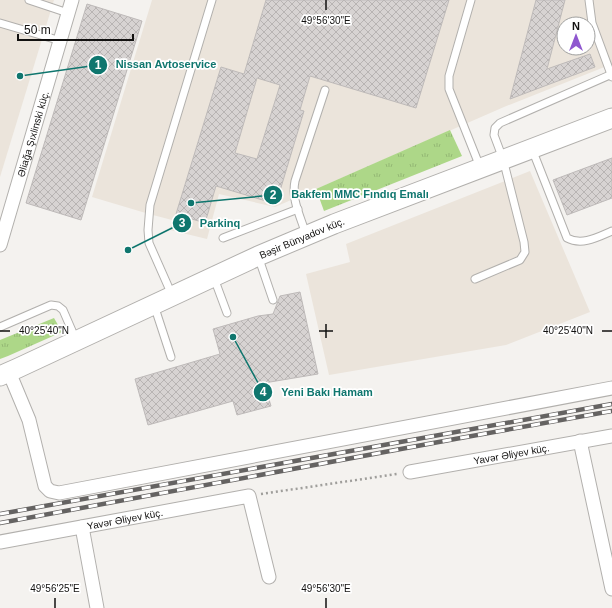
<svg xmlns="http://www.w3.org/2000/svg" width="612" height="608" viewBox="0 0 612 608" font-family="Helvetica,sans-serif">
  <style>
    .built { fill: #ebe4db; fill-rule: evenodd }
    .grass { fill: url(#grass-tufts) }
    .building { fill: url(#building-cross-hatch); stroke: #bebab9; fill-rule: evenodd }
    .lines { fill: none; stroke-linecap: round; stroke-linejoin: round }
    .lane-casing { stroke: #b2b0ad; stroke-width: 9 }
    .street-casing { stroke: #b2b0ad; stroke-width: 15 }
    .secondary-casing { stroke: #b2b0ad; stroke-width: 21 }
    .path { stroke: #9f9e9b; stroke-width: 2.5; stroke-dasharray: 2 3; stroke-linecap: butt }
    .lane { stroke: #fff; stroke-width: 7 }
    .street { stroke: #fff; stroke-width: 13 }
    .secondary { stroke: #fff; stroke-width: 19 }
    .rail-casing { stroke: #656362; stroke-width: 4.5 }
    .rail { stroke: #fff; stroke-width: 3; stroke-dasharray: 9; stroke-linecap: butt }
    .ticks { fill: none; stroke: #121110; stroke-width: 1.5 }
    .labels { text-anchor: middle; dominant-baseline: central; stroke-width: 3.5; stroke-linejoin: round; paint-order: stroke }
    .street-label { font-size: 10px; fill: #121110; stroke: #fff }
    .ticks-label { font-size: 10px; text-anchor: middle; fill: #121110; stroke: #fff; stroke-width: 3.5; stroke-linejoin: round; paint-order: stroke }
    .leader { fill: none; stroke: #0f766e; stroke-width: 1.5 }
    .callout-dot { fill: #0f766e; stroke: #fff; stroke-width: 1.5 }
    .mark-label { font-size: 12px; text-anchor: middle; font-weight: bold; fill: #fff }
    .callout-label { font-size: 11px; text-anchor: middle; font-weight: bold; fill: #0f766e; stroke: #fff; stroke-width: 3.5; stroke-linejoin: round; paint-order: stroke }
  </style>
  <defs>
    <pattern id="grass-tufts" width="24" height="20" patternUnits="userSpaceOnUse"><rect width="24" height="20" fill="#add788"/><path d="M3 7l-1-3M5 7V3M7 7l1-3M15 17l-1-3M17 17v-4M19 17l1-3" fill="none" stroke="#94b874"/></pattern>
    <pattern id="building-cross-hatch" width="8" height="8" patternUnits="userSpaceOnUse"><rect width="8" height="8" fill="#d7d3d2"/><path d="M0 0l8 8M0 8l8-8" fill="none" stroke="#b8b4b3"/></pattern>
  </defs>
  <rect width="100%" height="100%" fill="#f4f2ef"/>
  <g class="built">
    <polygon points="0,0 54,0 0,177"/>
    <path d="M 152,0 L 612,0 L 612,64 L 504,107 L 275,207 L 219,194 L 207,239 L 170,230 L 172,220 L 149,214 L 92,197 ZM 564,24 L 588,24 L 588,48 L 564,48 Z"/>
    <polygon points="530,171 590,312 506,345 329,375 306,274 350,262 346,244"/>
  </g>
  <g class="grass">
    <polygon points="450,130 462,156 324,211 316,189"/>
    <polygon points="54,318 62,332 8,356 0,359 0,340"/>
  </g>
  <g class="building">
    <path d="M 266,0 L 449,0 L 416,108 L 310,76 L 300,110 L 304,111 L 276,204 L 216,186 L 205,223 L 176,214 L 221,67 L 244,74 ZM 257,78 L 280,85 L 257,159 L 235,153 Z"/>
    <polygon points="536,0 565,0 547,69 590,54 595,67 510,99"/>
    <polygon points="87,4 142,21 81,220 26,203"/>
    <polygon points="612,158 612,198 567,215 553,180"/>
    <polygon points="300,292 318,374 264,383 271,406 237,415 233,401 148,425 135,379 220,354 213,329 258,316 273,314 280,296"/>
  </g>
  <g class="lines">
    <defs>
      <g id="lane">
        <polyline points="29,0 68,13"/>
        <polyline points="471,0 449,76 449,89 480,167"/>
        <polyline points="589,0 592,23 612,77"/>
        <polyline points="0,23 61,41"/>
        <path d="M 532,149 L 567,238 C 582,246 598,237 612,231"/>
        <path d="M 306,235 C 301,217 291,200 295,181 L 325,90"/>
        <polyline points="223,238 298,209"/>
        <polyline points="258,256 273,300"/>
        <polyline points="214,278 227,313"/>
        <polyline points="475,279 520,260 525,252 524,242 503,159 494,135 495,128 500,123 612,74"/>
        <polyline points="172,295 149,243 148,230 150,205 212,0"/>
        <polyline points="154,305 171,357"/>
        <polyline points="0,327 51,305 58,306 63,310 76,340"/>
      </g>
      <g id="street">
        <path id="s1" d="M 0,245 L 72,0"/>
        <polyline points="9,372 29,420 45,486 50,491 59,493 612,388"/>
        <polyline points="580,441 612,589"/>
        <path id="s2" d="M 410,472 L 612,436"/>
        <polyline points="82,527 97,608"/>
        <path id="s3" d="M 0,542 L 249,496 L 269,577"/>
      </g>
      <g id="secondary">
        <path id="s4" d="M 0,376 L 18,368 L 258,256 L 334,224 L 612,118"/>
      </g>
    </defs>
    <use href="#lane" class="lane-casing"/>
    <use href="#street" class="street-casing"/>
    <use href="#secondary" class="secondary-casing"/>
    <polyline class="path" points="261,494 397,474"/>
    <use href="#lane" class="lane"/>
    <use href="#street" class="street"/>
    <use href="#secondary" class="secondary"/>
    <defs>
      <g id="rail">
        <polyline points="0,514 612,404"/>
        <polyline points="0,523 455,439 612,411"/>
      </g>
    </defs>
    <use href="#rail" class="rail-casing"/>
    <use href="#rail" class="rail"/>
  </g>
  <path class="ticks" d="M 326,0 L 326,10M 326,324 L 326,338M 0,331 L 10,331M 319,331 L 333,331M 602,331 L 612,331M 55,598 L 55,608M 326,598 L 326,608"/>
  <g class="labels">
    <g class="street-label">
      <text stroke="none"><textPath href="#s1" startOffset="116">Əliağa Şıxlinski küç.</textPath></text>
      <text stroke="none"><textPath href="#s4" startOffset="332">Bəşir Bünyadov küç.</textPath></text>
      <text stroke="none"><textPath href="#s2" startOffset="103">Yavər Əliyev küç.</textPath></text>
      <text stroke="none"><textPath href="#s3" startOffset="127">Yavər Əliyev küç.</textPath></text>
    </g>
  </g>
  <g class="ticks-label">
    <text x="326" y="24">49°56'30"E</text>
    <text x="44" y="334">40°25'40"N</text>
    <text x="568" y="334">40°25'40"N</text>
    <text x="55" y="592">49°56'25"E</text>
    <text x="326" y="592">49°56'30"E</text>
  </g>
  <path class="leader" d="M20 76L98 65M191 203L273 195M128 250L182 223M233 337L263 392"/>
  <g class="callout-dot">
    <circle cx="20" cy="76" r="4"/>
    <circle cx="191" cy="203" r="4"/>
    <circle cx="128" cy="250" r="4"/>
    <circle cx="233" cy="337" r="4"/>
    <circle cx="98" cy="65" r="10"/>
    <circle cx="273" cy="195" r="10"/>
    <circle cx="182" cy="223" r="10"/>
    <circle cx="263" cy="392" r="10"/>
  </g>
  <g class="mark-label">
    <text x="98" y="69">1</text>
    <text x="273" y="199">2</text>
    <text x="182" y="227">3</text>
    <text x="263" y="396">4</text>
  </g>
  <g class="callout-label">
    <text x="166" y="68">Nissan Avtoservice</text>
    <text x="360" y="198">Bakfem MMC Fındıq Emalı</text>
    <text x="220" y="227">Parkinq</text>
    <text x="327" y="396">Yeni Bakı Hamam</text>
  </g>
  <g transform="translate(576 36)"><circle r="19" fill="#ffffff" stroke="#a0a09f"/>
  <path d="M0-3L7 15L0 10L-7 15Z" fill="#8f57cf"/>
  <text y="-6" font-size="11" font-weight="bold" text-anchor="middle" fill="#121110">N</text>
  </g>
  <path d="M18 34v6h115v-6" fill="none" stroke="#121110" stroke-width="2"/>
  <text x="24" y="34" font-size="12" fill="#121110" stroke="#ffffff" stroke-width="3" paint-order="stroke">50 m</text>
</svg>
